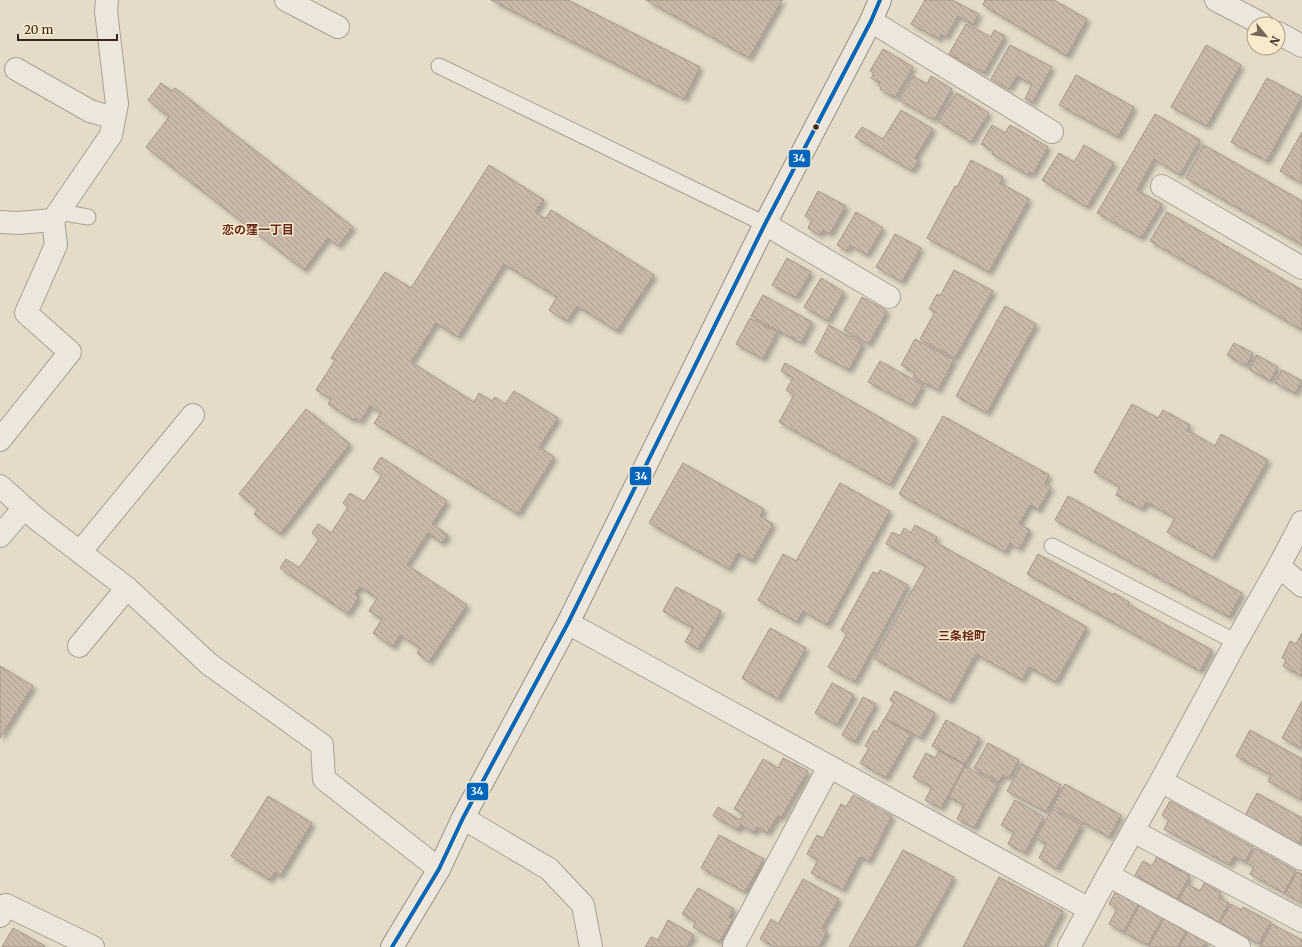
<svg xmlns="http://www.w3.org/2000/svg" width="1302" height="947" viewBox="0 0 1302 947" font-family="Merriweather,'Noto Sans JP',serif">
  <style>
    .building { fill: url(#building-back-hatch); stroke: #a49689; filter: url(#shadow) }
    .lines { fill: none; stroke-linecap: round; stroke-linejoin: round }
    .lane-casing { stroke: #a9a093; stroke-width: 17 }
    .street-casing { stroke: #a9a093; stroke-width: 24 }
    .secondary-casing { stroke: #998f83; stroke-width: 24 }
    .lane { stroke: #ece6dc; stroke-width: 15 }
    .street { stroke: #ece6dc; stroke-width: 22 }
    .secondary { stroke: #ece6dc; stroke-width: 22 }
    .bus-1-casing { stroke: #f7eacd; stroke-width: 7 }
    .bus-1 { stroke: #0065bd; stroke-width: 4 }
    .bus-dot { fill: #37281b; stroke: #f7eacd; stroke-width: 1.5 }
    .labels { text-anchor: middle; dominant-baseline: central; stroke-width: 3; stroke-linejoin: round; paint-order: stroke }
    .neighbourhood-label { font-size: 12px; font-weight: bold; fill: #662618; stroke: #f7eacd }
    .line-badge { stroke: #f7eacd; stroke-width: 1.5 }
    .badge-label { font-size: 11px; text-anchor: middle; font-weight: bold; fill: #fff }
  </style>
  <defs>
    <pattern id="building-back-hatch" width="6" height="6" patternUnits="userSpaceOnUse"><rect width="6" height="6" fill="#c8b9aa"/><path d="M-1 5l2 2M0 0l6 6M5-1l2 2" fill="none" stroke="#ac9f92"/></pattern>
    <filter id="shadow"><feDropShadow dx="3.5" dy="3.5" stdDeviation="2" flood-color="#0004"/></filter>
  </defs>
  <rect width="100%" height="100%" fill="#e4dbc9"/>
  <g class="building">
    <polygon points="491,0 568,0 700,67 684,99"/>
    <polygon points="646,0 782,0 749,58"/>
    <polygon points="925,0 952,0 979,14 973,25 958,16 946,37 941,34 939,39 911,24"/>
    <polygon points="985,0 1054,0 1087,19 1067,56 983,5"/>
    <polygon points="966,24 991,37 994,30 1005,36 984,73 949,54"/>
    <polygon points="1010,45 1052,67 1032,103 1025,99 1032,84 1017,76 1009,89 991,79"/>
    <polygon points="1206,45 1241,65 1207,126 1171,107"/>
    <polygon points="883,49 913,67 895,98 880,89 881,87 878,85 880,83 871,78 874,73 870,71"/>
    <polygon points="1076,75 1134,107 1118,137 1059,105"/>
    <polygon points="913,76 927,84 931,76 952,89 934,120 899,100"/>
    <polygon points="1267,78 1302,97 1267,161 1231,142"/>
    <polygon points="161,83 172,91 175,88 353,227 338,246 328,238 304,270 146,147 169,117 148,100"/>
    <polygon points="957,93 989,113 971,142 938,121"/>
    <polygon points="901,110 933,129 915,158 919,160 912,171 855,137 862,127 883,139"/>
    <polygon points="1155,114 1200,140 1180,175 1154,159 1137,190 1162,204 1141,238 1097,213"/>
    <polygon points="992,125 1005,133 1010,125 1048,147 1033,174 1030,172 1028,175 992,154 993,151 981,144"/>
    <polygon points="1302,132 1302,183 1280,171"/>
    <polygon points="1084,145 1114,163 1087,207 1042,180 1059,153 1074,162"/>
    <polygon points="1204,145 1302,201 1302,245 1186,178"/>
    <polygon points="971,160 1003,177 1000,183 1029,199 989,272 927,238 955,186 957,187"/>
    <polygon points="489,165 544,200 535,212 545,219 551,210 654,275 617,331 577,306 567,321 549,310 557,297 504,264 458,337 436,323 411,362 474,402 479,393 492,401 495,397 505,404 514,391 558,418 539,447 554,457 518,514 374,423 381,413 370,406 360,422 355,418 353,420 328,404 331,399 316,390 335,360 331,358 385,272 411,288"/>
    <polygon points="818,191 846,206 830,234 823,230 820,235 808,228 812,220 805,216"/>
    <polygon points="856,212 883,228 867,255 850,245 847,251 837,245"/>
    <polygon points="1167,212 1302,290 1302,330 1150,241"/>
    <polygon points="895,234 921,248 902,282 876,267"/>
    <polygon points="787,258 811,272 796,298 772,285"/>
    <polygon points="954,270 993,291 955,358 920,339 935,312 929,309 937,294 940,296"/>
    <polygon points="821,278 844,292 828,321 804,307"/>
    <polygon points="763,295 812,322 801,343 751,316"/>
    <polygon points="862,297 887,311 869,344 844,330"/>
    <polygon points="1005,306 1036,324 987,413 956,396"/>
    <polygon points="750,318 777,332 763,359 736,344"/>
    <polygon points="829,325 863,344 849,370 815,352"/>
    <polygon points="915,339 954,360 938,390 913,377 915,373 901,365"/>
    <polygon points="1234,343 1253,353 1246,366 1227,355"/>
    <polygon points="1257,355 1278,367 1270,381 1249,369"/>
    <polygon points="880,361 923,385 912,405 868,382"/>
    <polygon points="785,363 916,438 890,485 779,422 794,395 786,390 793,378 781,371"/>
    <polygon points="1282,370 1302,381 1295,393 1275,383"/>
    <polygon points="1132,404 1158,418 1163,410 1190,425 1187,430 1215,446 1221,434 1268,460 1213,558 1167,532 1175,518 1146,502 1142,509 1116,495 1120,487 1094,472"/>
    <polygon points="306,409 350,444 280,534 254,514 258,509 239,494"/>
    <polygon points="943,416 1049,475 1045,484 1051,487 1038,510 1030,505 1019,524 1030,530 1019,549 1010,543 1005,552 899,494"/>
    <polygon points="381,457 447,501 432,524 448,535 442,543 428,533 407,565 467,605 429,662 417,653 420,648 400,635 393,647 373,633 382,619 369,611 377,598 360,587 355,594 359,597 348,614 280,568 286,559 299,568 319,539 312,533 318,524 331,533 348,507 343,503 350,493 364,502 382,475 373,469"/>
    <polygon points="683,463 764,509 760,516 773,524 752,561 738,553 729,569 649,523"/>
    <polygon points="840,483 890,511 827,625 803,611 797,622 758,600 783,554 796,561"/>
    <polygon points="1068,496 1242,593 1229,617 1055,520"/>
    <polygon points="915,525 937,537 935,542 1087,627 1056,682 1029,667 1022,680 976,654 950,701 874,658 926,566 886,544 892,532 900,536 904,528 911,533"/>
    <polygon points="1038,554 1113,595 1114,593 1129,602 1128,604 1212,650 1200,671 1027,574"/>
    <polygon points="880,570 908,585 855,682 828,667 847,634 841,630 873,572 878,574"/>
    <polygon points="676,587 721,611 698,649 685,642 693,628 663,611"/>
    <polygon points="770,628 806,648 778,699 742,678"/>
    <polygon points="1302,633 1302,676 1283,666 1286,660 1282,658 1290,641 1296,644"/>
    <polygon points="0,666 33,686 0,738"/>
    <polygon points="832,683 854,695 837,725 815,713"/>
    <polygon points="895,691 935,713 921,738 885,718 894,702 890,700"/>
    <polygon points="863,697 876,704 855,742 842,735"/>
    <polygon points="1302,701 1302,746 1301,748 1282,738"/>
    <polygon points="884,719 911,734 886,778 860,763 869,748 865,746 874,730 877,732"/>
    <polygon points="946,720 980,738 965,764 932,746"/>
    <polygon points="1250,730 1302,759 1302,800 1268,781 1271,775 1236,756"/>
    <polygon points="988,743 1019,760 1009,778 1003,775 999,782 974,768"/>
    <polygon points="939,751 965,765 941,808 925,800 932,787 913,777 926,753 935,758"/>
    <polygon points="783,758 808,771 781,818 778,816 767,833 757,827 754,833 741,825 738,830 713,816 718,807 740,820 744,814 734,809 763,759 778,768"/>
    <polygon points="1022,764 1061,785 1046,812 1007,791"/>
    <polygon points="965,766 998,784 974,828 957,819 964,805 949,797"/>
    <polygon points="1065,784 1121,815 1109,837 1053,806"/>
    <polygon points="1257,793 1302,818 1302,837 1296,847 1244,817"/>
    <polygon points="853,795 892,816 869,861 860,857 843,890 811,873 818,860 807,854 817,835 823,838 841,804 846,807"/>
    <polygon points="268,796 312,823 280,876 275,872 270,880 231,856"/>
    <polygon points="1015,800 1044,817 1025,853 1008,844 1014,832 1001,825"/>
    <polygon points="1170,801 1253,847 1245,862 1234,856 1229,865 1164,829 1169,820 1162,815"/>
    <polygon points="1052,809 1082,825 1057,869 1039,858 1046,844 1036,838"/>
    <polygon points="719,835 764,859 745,892 701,868"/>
    <polygon points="1255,848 1296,871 1284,893 1250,874 1254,867 1247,863"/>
    <polygon points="903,850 954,877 915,947 849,947"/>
    <polygon points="1157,857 1190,876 1177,899 1135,875 1143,861 1152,866"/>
    <polygon points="1297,872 1302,874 1302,903 1285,894"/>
    <polygon points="999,877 1063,911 1044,947 963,947"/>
    <polygon points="803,879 839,899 822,928 827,931 819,947 775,947 760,939 771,919 778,924"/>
    <polygon points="1204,883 1221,893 1219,898 1229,903 1219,922 1179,900 1187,884 1200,891"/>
    <polygon points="698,888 734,909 729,917 733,919 719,942 693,927 696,922 682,914"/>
    <polygon points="1116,891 1139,903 1123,932 1109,924 1117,909 1109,904"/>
    <polygon points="1140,904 1163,916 1148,945 1125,933"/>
    <polygon points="1231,904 1241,910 1243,907 1271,922 1259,944 1220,923"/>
    <polygon points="1164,918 1187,930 1177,947 1151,947 1149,946"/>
    <polygon points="668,920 694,935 687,947 645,947 651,937 658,940"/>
    <polygon points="1272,924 1302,940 1302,947 1260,947"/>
    <polygon points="13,928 45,946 44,947 2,947"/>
    <polygon points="1188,931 1207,941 1203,947 1179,947"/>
  </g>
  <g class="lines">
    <defs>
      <g id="lane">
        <polyline points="439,66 765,224"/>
        <polyline points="59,212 88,217"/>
        <polyline points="1052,546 1236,642"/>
      </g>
      <g id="street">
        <polyline points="286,0 338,27"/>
        <polyline points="1216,0 1262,24"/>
        <polyline points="871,21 1052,132"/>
        <polyline points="1278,33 1302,46"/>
        <polyline points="16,69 90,111 114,118"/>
        <polyline points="1162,186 1302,268"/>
        <polyline points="0,222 18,223 53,220 111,135 117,104 106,11 107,0"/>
        <polyline points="765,224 889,297"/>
        <polyline points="0,440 70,352 26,313 56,245 53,220"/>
        <polyline points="0,486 38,520 127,588 209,664 322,745 324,779 439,869"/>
        <polyline points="0,536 24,508"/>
        <polyline points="80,552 193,415"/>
        <polyline points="1279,566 1302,586"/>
        <polyline points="568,623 1089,909"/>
        <polyline points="79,646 127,588"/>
        <polyline points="1161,781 1302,859"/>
        <polyline points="463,818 549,869 583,905 591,947"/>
        <polyline points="1133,831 1302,921"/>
        <polyline points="1108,875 1239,947"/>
        <polyline points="0,916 6,905 93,947"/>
        <polyline points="734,945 829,767"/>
        <polyline points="1069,947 1108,875 1161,781 1236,642 1279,566 1302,522"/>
      </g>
      <polyline id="secondary" points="392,947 439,869 463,818 568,623 765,224 871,21 880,0"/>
    </defs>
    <use href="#lane" class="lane-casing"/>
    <use href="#street" class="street-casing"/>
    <use href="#secondary" class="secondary-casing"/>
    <use href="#lane" class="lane"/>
    <use href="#street" class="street"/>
    <use href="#secondary" class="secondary"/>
    <defs>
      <polyline id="bus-1" points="392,947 439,869 463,818 568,623 765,224 871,21 880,0"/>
    </defs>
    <use href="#bus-1" class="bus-1-casing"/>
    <use href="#bus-1" class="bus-1"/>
  </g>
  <circle class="bus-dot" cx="816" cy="127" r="3.5"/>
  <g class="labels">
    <g class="neighbourhood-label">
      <text x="258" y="229">恋の窪一丁目</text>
      <text x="962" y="635">三条桧町</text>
    </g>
  </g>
  <g class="line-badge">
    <rect x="788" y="149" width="23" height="19" rx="4" fill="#0065bd"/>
    <rect x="629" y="466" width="23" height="20" rx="4" fill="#0065bd"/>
    <rect x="466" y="782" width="23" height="19" rx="4" fill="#0065bd"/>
  </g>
  <g class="badge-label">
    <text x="799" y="162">34</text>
    <text x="641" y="480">34</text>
    <text x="477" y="795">34</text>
  </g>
  <g transform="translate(1266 36) rotate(119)"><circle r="19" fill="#f7eacd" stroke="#aa9c86"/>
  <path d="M0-3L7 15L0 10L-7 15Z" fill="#746758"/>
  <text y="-6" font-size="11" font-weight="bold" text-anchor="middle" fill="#37281b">N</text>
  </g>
  <path d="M18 34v6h99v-6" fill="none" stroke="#37281b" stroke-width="2"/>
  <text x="24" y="34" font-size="12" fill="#37281b" stroke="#f7eacd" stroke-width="3" paint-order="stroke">20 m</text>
</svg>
